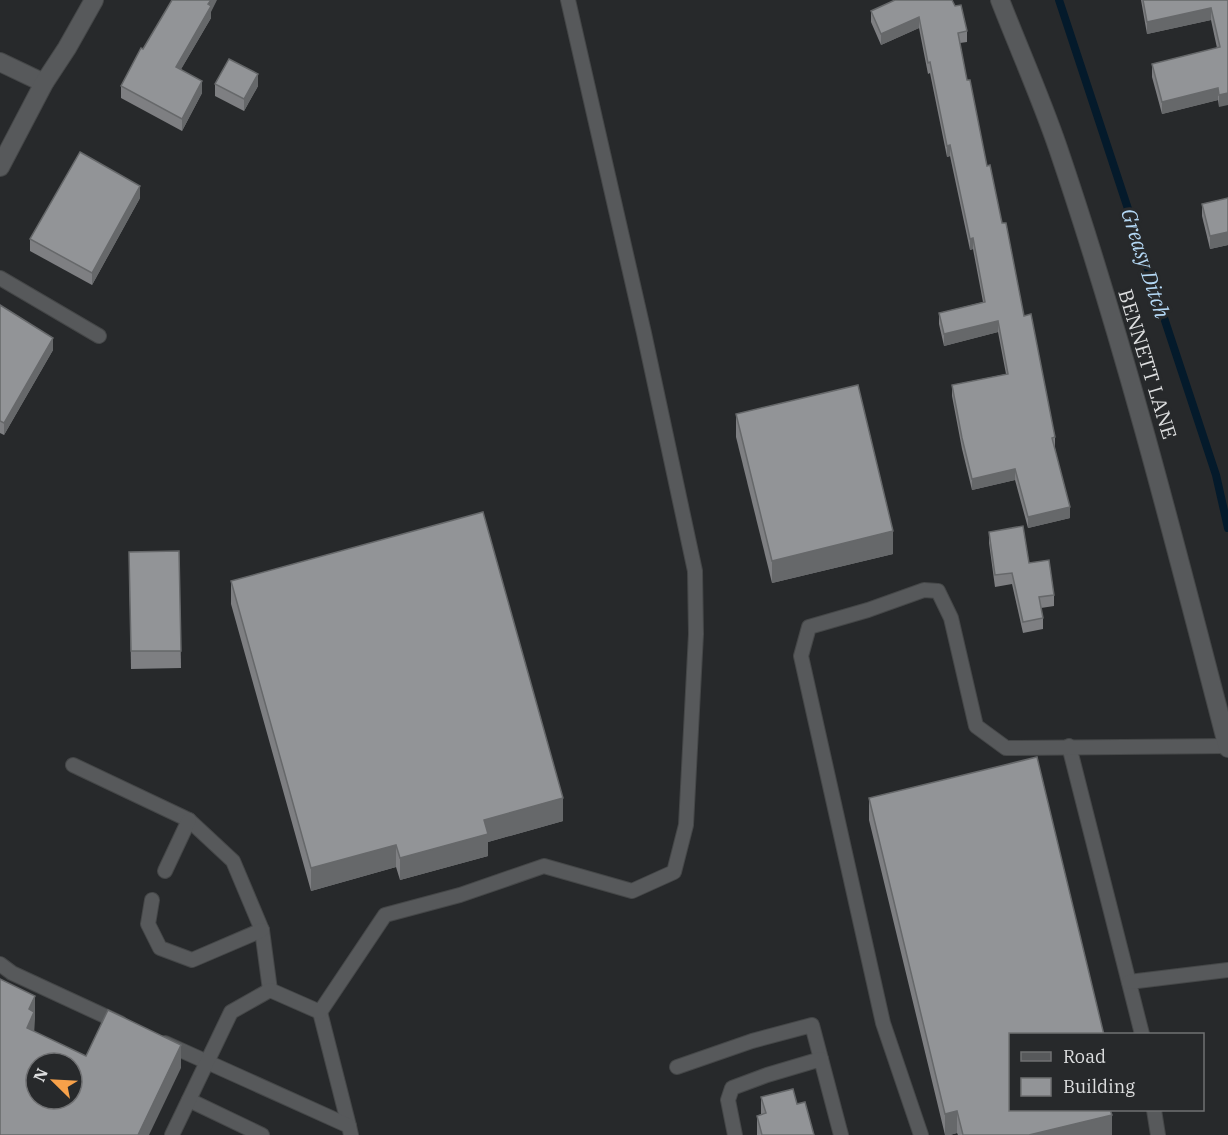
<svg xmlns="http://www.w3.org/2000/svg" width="1228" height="1135" viewBox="0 0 1228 1135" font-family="'IBM Plex Serif',serif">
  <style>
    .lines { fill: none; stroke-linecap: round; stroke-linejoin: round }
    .stream { stroke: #041a2b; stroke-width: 8 }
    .lane-casing { stroke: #454748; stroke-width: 16 }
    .street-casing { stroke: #454748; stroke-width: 20 }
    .lane { stroke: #57595b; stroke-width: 14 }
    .street { stroke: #57595b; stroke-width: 18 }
    .wall { fill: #7e7f82 }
    .shaded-wall { fill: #66686a }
    .building { fill: #929497; stroke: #66686a; stroke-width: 1.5; fill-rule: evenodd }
    .labels { text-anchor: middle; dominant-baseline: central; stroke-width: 6; stroke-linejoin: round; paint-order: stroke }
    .street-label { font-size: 20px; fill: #dddedf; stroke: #27292b }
    .water-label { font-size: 21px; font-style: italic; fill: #b4d8f5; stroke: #27292b }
  </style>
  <rect width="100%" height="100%" fill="#27292b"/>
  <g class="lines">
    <polyline class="stream" points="1059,0 1216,475 1228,528"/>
    <defs>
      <g id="lane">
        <polyline points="0,278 99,336"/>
        <polyline points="1069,746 1142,1034"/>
        <polyline points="73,765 189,820 233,861 262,930 270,990"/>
        <polyline points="165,871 189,820"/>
        <polyline points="152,900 148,924 160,948 192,960 262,930"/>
        <polyline points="0,964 12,973 120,1023"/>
        <polyline points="1129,982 1228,970"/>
        <polyline points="320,1012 349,1126"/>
        <polyline points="165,1043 349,1126 351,1135"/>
        <polyline points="677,1067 752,1041 812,1025 821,1059"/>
        <polyline points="189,1100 262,1135"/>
        <polyline points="1154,1110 1158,1135"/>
        <polyline points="172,1135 231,1012 270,990 320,1012 385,915 460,895 544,866 632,891 674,872 686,825 696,634 695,571 644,333 568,0"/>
        <polyline points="735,1135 728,1100 732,1088 767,1075 821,1059 841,1135"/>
        <polyline points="921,1135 883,1023 801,656 809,627 868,610 924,590 938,591 951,618 976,726 1006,748 1228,746"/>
      </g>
      <g id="street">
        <path d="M 1000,0 C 1019,49 1041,98 1058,148 C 1125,345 1176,547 1228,748"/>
        <polyline points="0,62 44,83"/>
        <polyline points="0,167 44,83 67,48 94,0"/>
      </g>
    </defs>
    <use href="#lane" class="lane-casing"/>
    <use href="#street" class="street-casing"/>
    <use href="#lane" class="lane"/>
    <use href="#street" class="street"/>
  </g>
  <g class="wall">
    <polygon points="895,0 967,31 967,42 960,43 967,80 987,166 1002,223 1024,316 1055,437 1055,448 1070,518 1028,528 1015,480 972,490 962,449 952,396 952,385 1006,374 998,332 944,346 939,324 939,313 983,302 973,249 970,250 950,156 947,157 930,73 928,74 919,28 881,45 871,22 871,11"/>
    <polygon points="1141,0 1228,0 1219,107 1218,100 1162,114 1152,77 1152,64 1217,48 1211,20 1147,34"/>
    <polygon points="211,12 211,18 181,69 202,93 182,131 121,98 121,86 143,49"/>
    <polygon points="215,84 258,86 244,111 215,96"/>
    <polygon points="140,198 92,285 30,251 30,239"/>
    <polygon points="1228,198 1228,245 1210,249 1202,216 1202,204"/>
    <polygon points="0,305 53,350 4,435 0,433"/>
    <polygon points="736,414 893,554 772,583 736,437"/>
    <polygon points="989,532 1029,563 1054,595 1054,606 1041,608 1043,618 1043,629 1023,633 1012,584 995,587 989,543"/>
    <polygon points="179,551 181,668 131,669 129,552"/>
    <polygon points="231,581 563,821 488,842 488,856 400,880 396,867 311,891 231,604"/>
    <polygon points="869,798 1011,1035 1112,1135 958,1135 957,1133 950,1135 945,1135 869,820"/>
    <polygon points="761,1097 797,1104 814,1135 757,1135 757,1116 761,1114"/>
  </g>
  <g class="shaded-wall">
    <polygon points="211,0 217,0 211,12 211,18 176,78 176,67"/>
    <polygon points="1211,8 1211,20 1147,34 1147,22"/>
    <polygon points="919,17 919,28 881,45 881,34"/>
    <polygon points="258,74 258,86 244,111 244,99"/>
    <polygon points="202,81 202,93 182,131 182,119"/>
    <polygon points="1218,88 1218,100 1162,114 1162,102"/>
    <polygon points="1228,93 1228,105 1219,107 1219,95"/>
    <polygon points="950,145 950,156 947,157 947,146"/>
    <polygon points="140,186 140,198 92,285 92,273"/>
    <polygon points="1228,232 1228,245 1210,249 1210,236"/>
    <polygon points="973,238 973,249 970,250 970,239"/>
    <polygon points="998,321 998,332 944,346 944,334"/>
    <polygon points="53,338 53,350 4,435 4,423"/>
    <polygon points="1015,469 1015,480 972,490 972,479"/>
    <polygon points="1070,507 1070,518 1028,528 1028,517"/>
    <polygon points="893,531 893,554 772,583 772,561"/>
    <polygon points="563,798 563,821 488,842 488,856 400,880 400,858 484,820"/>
    <polygon points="396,845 396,867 311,891 311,868"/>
    <polygon points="35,996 35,1019 34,1035 27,1028 29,1009"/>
    <polygon points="181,1045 181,1068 149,1135 138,1135"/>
    <polygon points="957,1111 957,1133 950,1135 945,1135 945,1114"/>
    <polygon points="1112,1115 1112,1135 1029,1135"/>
  </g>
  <g class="building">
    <polygon points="172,0 211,0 208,4 211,6 176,67 202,81 182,119 121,86 141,48 143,49"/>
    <polygon points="895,0 952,0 955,6 961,5 967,31 958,33 967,80 970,80 987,166 990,165 1002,223 1006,223 1024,316 1031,314 1055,437 1052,438 1070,507 1028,517 1015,469 972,479 962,438 952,385 1008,374 998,321 944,334 939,313 985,302 973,238 970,239 950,145 947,146 930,62 928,63 919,17 881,34 871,11"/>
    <polygon points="1143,0 1228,0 1228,93 1219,95 1218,88 1162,102 1152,64 1220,47 1211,8 1147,22"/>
    <polygon points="229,59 258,74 244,99 215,84"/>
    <polygon points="80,152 140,186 92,273 30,239"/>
    <polygon points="1228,198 1228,232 1210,236 1202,204"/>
    <polygon points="0,305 53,338 4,423 0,421"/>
    <polygon points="858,385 893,531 772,561 736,414"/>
    <polygon points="483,512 563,798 484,820 488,834 400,858 396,845 311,868 231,581"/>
    <polygon points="1023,526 1029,563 1049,560 1054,595 1039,597 1043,618 1023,622 1012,573 995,575 989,532"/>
    <polygon points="179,551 181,651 131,651 129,552"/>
    <polygon points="1037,757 1104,1035 1011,1035 1011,1110 1110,1110 1112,1115 1029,1135 963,1135 957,1111 945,1114 869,798"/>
    <path d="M 0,979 L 35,996 L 29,1009 L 34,1012 L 27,1028 L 86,1056 L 108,1010 L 181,1045 L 138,1135 L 0,1135 ZM 36,1063 L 72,1063 L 72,1099 L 36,1099 Z"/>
    <polygon points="793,1089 797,1104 805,1102 814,1135 762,1135 757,1116 766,1113 761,1097"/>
  </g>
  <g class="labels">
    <g class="street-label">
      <text transform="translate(1148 364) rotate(73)">BENNETT LANE</text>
    </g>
    <g class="water-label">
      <text transform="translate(1146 263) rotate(72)">Greasy Ditch</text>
    </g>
  </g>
  <rect x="1009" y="1033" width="195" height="78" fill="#27292b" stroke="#707173" stroke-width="1.5"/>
  <rect x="1021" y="1052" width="30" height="9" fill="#57595b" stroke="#707173" stroke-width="1.5"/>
  <text x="1063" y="1063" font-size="18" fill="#dddedf">Road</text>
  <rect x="1021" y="1078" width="30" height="18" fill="#929497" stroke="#707173" stroke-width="1.5"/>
  <text x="1063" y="1093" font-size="18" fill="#dddedf">Building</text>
  <g transform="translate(54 1081) rotate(294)"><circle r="28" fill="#27292b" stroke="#707173" stroke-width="1.5"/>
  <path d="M0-4.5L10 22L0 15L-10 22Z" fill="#f7a14a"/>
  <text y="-9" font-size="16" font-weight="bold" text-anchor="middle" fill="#dddedf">N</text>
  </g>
</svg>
